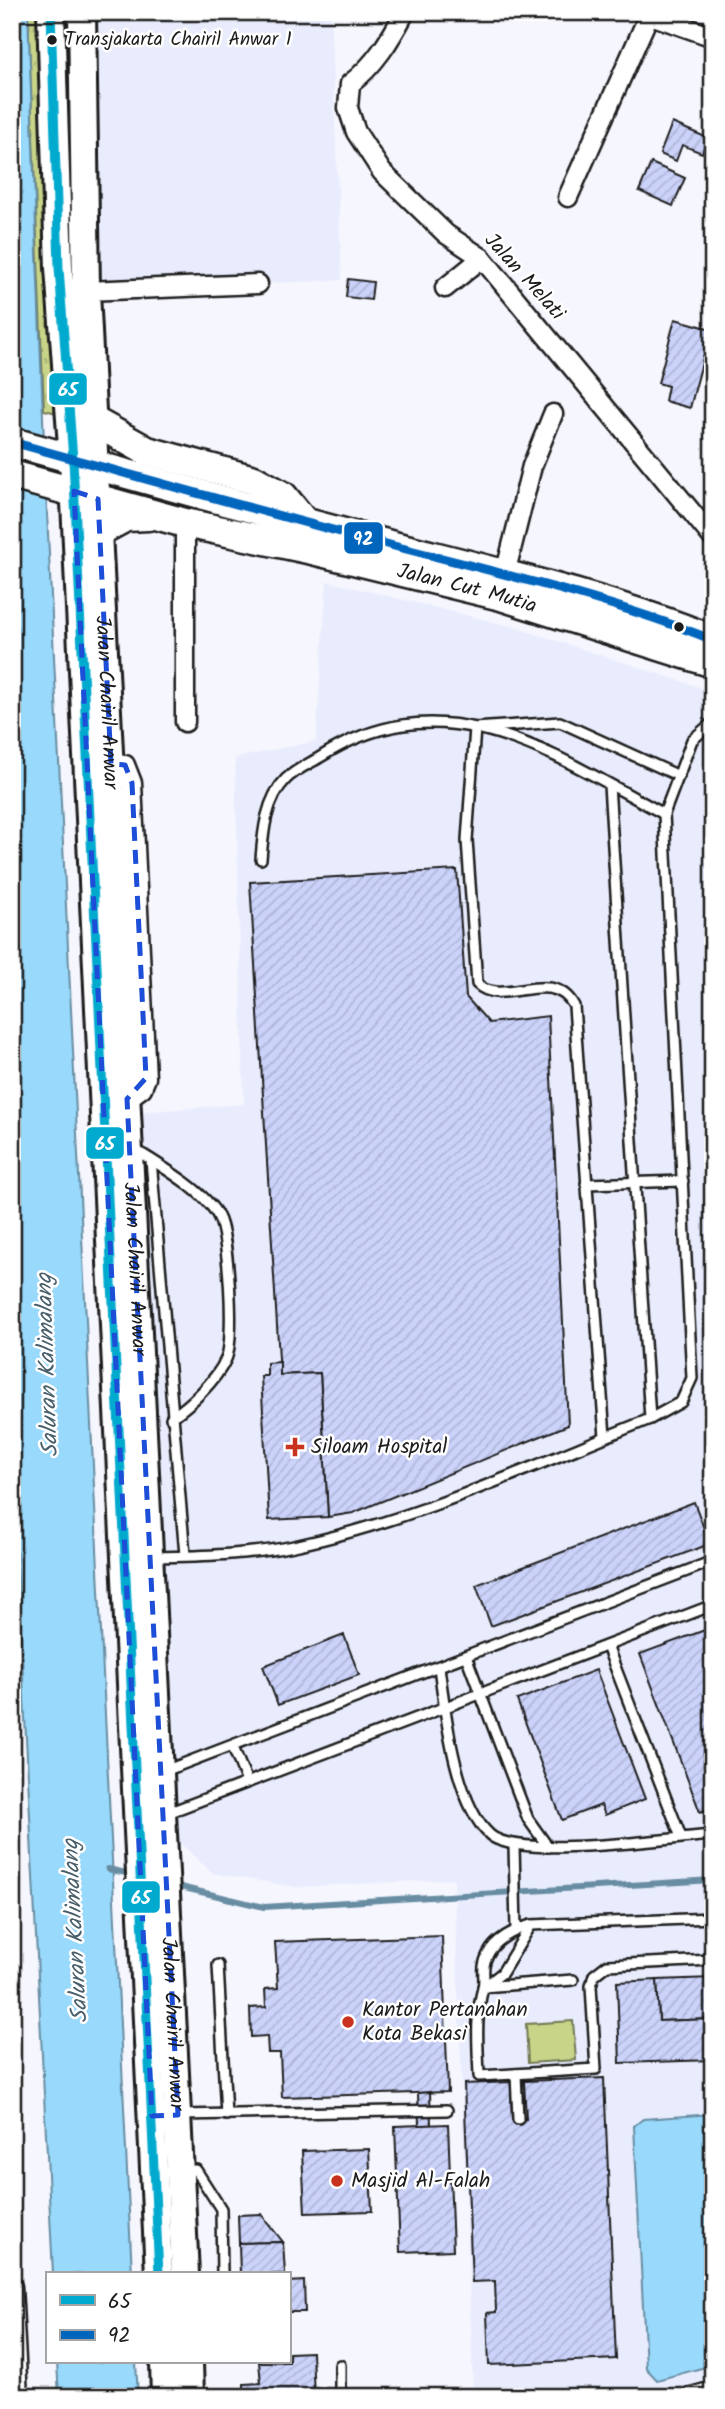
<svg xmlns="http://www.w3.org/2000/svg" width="725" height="2409" viewBox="0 0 725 2409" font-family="Kalam,sans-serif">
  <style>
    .built { fill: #e8ecfd }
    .grass { fill: url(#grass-tufts); stroke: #727852; stroke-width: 2 }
    .garden { fill: #c8d589; stroke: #727852; stroke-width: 2 }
    .water { fill: #99d9fb; stroke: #678da2; stroke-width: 2 }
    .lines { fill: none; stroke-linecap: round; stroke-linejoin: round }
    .stream { stroke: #678da2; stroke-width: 6 }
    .building { fill: url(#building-hatch); stroke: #1c1c1c; stroke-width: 2 }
    .service-casing { stroke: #1c1c1c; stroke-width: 14 }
    .minor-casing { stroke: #1c1c1c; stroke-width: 23 }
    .primary-casing { stroke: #1c1c1c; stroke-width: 32 }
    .trunk-casing { stroke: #1c1c1c; stroke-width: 33 }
    .service { stroke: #fff; stroke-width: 9 }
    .minor { stroke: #fff; stroke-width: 18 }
    .primary { stroke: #fff; stroke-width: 26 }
    .trunk { stroke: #fff; stroke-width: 28 }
    .bus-1-casing { stroke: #fff; stroke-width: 14 }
    .bus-2-casing { stroke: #fff; stroke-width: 14 }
    .bus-1 { stroke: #00a9ce; stroke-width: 9 }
    .bus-2 { stroke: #0065bd; stroke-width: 9 }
    .marked { fill: none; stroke: #1d4ed8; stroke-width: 5; stroke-dasharray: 14 9; stroke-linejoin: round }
    .bus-dot { fill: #1c1c1c; stroke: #fff; stroke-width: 2.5 }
    .poi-dot { fill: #c8321e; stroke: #fff; stroke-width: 2.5 }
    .labels { text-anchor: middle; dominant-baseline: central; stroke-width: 5; stroke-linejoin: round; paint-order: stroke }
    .bus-label { font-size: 19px; fill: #1c1c1c; stroke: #fff; text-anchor: start }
    .street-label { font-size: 21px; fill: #1c1c1c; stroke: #fff }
    .poi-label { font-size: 21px; fill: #1c1c1c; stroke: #fff; text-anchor: start }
    .water-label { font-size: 23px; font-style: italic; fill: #485e6a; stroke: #fff }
    .line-badge { stroke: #fff; stroke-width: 2.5 }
    .badge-label { font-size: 19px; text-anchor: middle; font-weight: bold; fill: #fff }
  </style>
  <defs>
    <pattern id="grass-tufts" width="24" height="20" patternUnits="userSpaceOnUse" patternTransform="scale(1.75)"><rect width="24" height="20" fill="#c8d589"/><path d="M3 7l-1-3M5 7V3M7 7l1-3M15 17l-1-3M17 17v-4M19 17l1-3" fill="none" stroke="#abb676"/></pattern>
    <pattern id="building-hatch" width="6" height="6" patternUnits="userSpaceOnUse" patternTransform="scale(1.75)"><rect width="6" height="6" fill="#cbd3fb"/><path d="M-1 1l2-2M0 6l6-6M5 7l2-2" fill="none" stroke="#aeb5d7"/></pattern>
  </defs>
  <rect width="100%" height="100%" fill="#f5f6fe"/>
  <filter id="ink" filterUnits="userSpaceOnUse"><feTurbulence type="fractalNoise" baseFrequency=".0143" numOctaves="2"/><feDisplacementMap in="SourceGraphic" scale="14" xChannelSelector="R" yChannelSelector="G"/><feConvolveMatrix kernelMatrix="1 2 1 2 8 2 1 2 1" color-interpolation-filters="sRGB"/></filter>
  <g filter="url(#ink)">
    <g class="built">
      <polygon points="82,12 330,12 342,280 86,291"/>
      <polygon points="327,581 514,627 699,687 713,696 713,2381 653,2397 599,2397 473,2388 454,1879 296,1887 212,1873 179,1842 141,1112 244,1104 235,758 316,741"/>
    </g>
    <polygon class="grass" points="28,12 51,12 70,416 44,410"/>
    <polygon class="garden" points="573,2021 576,2060 528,2063 526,2024"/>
    <g class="water">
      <polygon points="12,12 28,12 45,471 132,2274 53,2274 12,1459"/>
      <polygon points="713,2114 713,2365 657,2380 646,2368 634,2126 643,2119"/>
      <polygon points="57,2362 136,2362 138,2397 59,2397"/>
    </g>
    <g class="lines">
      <g class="stream">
        <polyline points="108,1869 135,1875"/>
        <polyline points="172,1885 264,1907 713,1880"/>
      </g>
    </g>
    <g class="building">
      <polygon points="672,123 708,138 702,153 682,145 676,161 660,154"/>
      <polygon points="651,163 685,178 673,206 639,191"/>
      <polygon points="348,279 373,282 371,300 346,297"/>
      <polygon points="675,319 711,329 690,408 665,401 668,386 658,383"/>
      <polygon points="457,870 466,997 489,1023 548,1016 568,1425 353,1513 328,1517 320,1373 280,1375 250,882"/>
      <polygon points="280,1362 280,1375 320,1373 328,1517 269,1520 261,1376 267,1376 267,1363"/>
      <polygon points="694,1502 710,1544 491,1626 476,1585"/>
      <polygon points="713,1627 713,1807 700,1812 640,1654"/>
      <polygon points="344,1635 359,1675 278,1705 263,1666"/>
      <polygon points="596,1670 645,1799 605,1815 601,1805 562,1820 517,1700"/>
      <polygon points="442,1936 448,2092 282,2097 280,2053 268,2053 267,2036 251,2037 250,2008 266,2007 265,1989 278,1988 275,1942"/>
      <polygon points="713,1978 713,2019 659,2021 657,1980"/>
      <polygon points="657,1980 659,2021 713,2019 713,2060 620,2063 617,1982"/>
      <polygon points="604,2078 616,2359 489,2365 487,2313 496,2312 495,2281 472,2282 464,2084 511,2082 512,2120 526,2119 524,2081"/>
      <polygon points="430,2092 431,2125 419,2125 418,2093"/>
      <polygon points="448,2124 453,2250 400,2252 395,2126"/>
      <polygon points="369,2149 372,2211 305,2213 302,2151"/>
      <polygon points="261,2214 283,2242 239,2243 238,2215"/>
      <polygon points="283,2242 285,2274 240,2274 239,2243"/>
      <polygon points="304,2281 305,2312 289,2312 289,2282"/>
      <polygon points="312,2352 314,2397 244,2397 244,2384 261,2383 259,2362 289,2362 289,2353"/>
    </g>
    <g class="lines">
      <defs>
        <g id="service">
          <polyline points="609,785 650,1419"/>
          <path d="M 261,859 C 263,832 266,799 286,779 C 296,769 311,763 322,756 C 446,678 554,755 664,814"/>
          <path d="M 134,1149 C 158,1164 205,1191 218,1216 C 229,1236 235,1339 226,1359 C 215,1382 191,1404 171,1418"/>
          <polyline points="151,1160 185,1555"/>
          <polyline points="586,1184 683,1181"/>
          <path d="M 605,1437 L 574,1006 C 552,965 503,1009 477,984 L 467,840 L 475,728 L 560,722 L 679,776"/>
          <path d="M 151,1557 C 196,1556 250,1555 294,1546 C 417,1520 534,1465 650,1419 L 681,1402 L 692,1378 L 664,814 L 692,740 L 713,722"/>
          <polyline points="607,1646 681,1837"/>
          <polyline points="466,1656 528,1819 548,1847"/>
          <path d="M 439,1667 C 445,1711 455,1804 490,1835 C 518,1860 670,1838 713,1835"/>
          <polyline points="233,1747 247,1782"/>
          <polyline points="162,1772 713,1561"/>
          <polyline points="165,1814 713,1605"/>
          <polyline points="514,1846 516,1929"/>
          <path d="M 713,1918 L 531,1925 C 511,1931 488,1943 484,1966 C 483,1974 485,1981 483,1988 C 475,2017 478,2046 479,2076 L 596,2069 L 591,1986 L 594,1975 L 607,1965 L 713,1960"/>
          <polyline points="218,1965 226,2115"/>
          <polyline points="485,1986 502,1973 531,1925"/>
          <polyline points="483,1987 573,1980"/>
          <polyline points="516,2074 518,2119"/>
          <polyline points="180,2115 447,2110"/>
          <polyline points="182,2171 196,2170 221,2209 222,2274"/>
          <polyline points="340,2365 340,2397"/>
        </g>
        <g id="minor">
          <path d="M 405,12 C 390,40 375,65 350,84 L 348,108 L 356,132 L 382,172 L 446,234 L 482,258 L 713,538"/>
          <polyline points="642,12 713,37"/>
          <polyline points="568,197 649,15"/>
          <polyline points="445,288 482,258"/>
          <polyline points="86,291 258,284"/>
          <polyline points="185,523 185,722"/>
          <polyline points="503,582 532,466 553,414"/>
          <polyline points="111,764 125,765 132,783 146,1078 142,1088 127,1099"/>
          <polyline points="12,2287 18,2397"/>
          <polyline points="691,2397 713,2391"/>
        </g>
        <g id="primary">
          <polyline points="51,12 59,268 73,460 159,2274"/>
          <path id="s1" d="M 82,12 L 86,291 L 185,2274"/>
          <polyline points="164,2362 165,2397"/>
          <polyline points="189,2362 190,2397"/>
        </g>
        <g id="trunk">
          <polyline points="95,422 147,451 254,480 283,496 305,523"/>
          <path d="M 12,442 C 132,475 251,509 371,540 C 486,570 603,596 713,640"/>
          <path id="s2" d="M 12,475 L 185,523 L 308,549 L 501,596 L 713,663"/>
          <polyline points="100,531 126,517 148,516"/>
        </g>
      </defs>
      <use href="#service" class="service-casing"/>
      <use href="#minor" class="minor-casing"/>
      <use href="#primary" class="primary-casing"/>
      <use href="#trunk" class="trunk-casing"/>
      <use href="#service" class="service"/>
      <use href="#minor" class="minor"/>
      <use href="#primary" class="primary"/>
      <use href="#trunk" class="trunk"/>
      <defs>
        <polyline id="bus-1" points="51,12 59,268 73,460 159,2274"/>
        <path id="bus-2" d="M 12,442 C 132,475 251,509 371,540 C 486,570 603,596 713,640"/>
      </defs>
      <use href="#bus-1" class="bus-1-casing"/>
      <use href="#bus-2" class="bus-2-casing"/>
      <use href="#bus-1" class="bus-1"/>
      <use href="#bus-2" class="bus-2"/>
    </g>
  </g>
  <path class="marked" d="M 74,491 L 98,499 L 111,764 L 125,765 L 132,783 L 146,1078 L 127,1099 L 178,2115 L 152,2116 Z"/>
  <g class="bus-dot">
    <circle cx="52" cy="40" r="6"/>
    <circle cx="679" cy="627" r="6"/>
  </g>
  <g class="poi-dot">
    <path d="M291.5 1436.5h7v7h7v7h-7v7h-7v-7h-7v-7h7z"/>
    <circle cx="348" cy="2022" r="7"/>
    <circle cx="337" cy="2181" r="7"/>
  </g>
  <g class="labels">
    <g class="bus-label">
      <text x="65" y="40">Transjakarta Chairil Anwar 1</text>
    </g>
    <g class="street-label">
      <text transform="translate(524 277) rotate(48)">Jalan Melati</text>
      <text stroke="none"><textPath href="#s2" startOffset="469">Jalan Cut Mutia</textPath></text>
      <text stroke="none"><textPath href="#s1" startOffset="691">Jalan Chairil Anwar</textPath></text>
      <text stroke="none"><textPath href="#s1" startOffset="1258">Jalan Chairil Anwar</textPath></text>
      <text stroke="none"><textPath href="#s1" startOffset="2014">Jalan Chairil Anwar</textPath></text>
    </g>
    <g class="poi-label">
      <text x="311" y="1447">Siloam Hospital</text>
      <text x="362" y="2010">Kantor Pertanahan<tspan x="362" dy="24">Kota Bekasi</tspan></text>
      <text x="351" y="2181">Masjid Al-Falah</text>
    </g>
    <g class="water-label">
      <text transform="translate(48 1365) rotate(-92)">Saluran Kalimalang</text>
      <text transform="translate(76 1931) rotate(-93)">Saluran Kalimalang</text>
    </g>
  </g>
  <g class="line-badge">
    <rect x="48" y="372" width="40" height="34" rx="7" fill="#00a9ce"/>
    <rect x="343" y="521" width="41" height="34" rx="7" fill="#0065bd"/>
    <rect x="85" y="1126" width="40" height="34" rx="7" fill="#00a9ce"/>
    <rect x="121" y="1880" width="40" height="34" rx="7" fill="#00a9ce"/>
  </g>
  <g class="badge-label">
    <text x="68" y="396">65</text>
    <text x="363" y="545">92</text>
    <text x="105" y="1150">65</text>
    <text x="141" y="1904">65</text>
  </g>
  <rect width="725" height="2409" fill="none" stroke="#fff" stroke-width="42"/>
  <rect x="21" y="21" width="683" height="2367" fill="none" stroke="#1c1c1c" stroke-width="2.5" filter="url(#ink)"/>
  <rect x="46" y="2272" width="245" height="91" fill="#ffffff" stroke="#a4a4a4" stroke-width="2"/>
  <rect x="60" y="2295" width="35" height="10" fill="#00a9ce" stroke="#a4a4a4" stroke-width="2"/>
  <text x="108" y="2308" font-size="21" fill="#1c1c1c">65</text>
  <rect x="60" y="2330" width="35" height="10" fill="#0065bd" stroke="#a4a4a4" stroke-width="2"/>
  <text x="108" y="2342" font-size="21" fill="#1c1c1c">92</text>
</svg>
